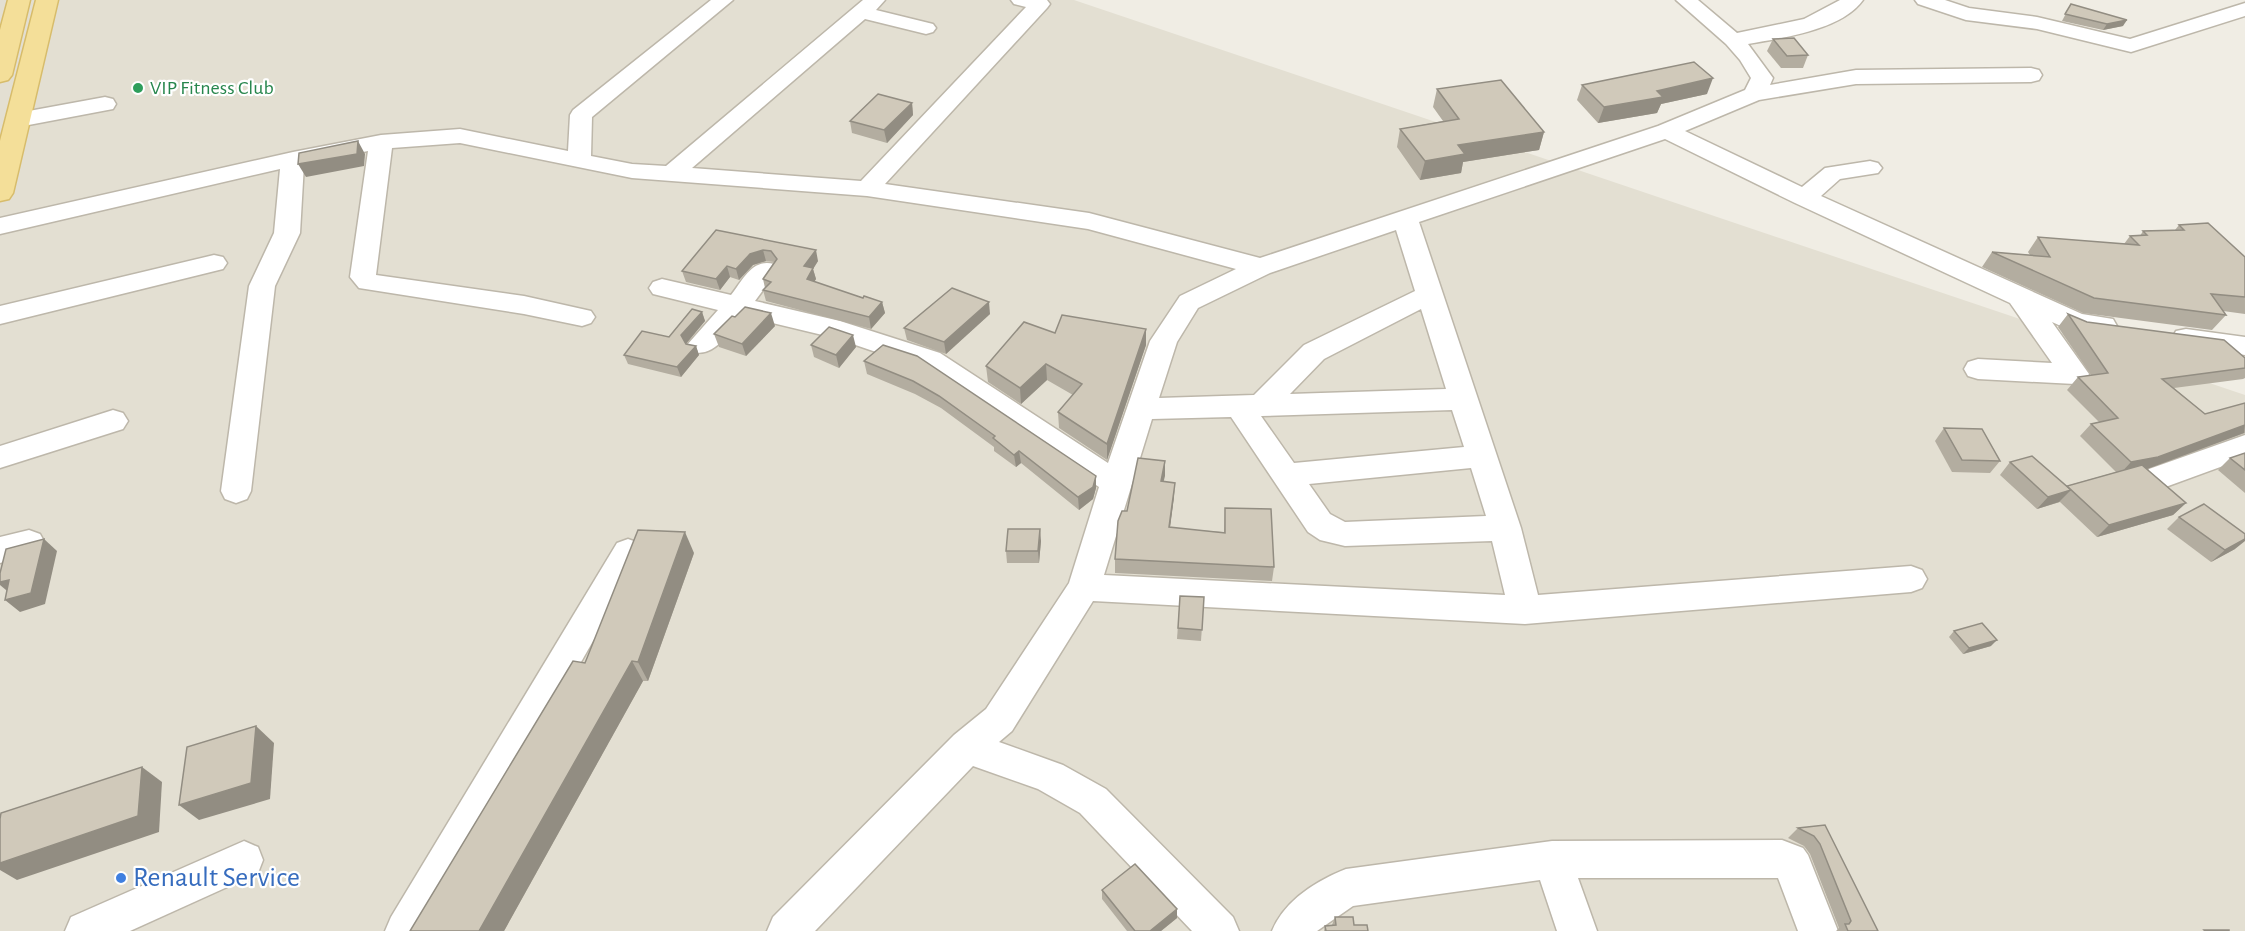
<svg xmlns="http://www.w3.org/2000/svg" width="2245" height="931" viewBox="0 0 2245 931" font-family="'Alegreya Sans',sans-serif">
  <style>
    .residential { fill: #e3dfd2 }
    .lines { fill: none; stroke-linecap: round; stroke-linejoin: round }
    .minor-casing { stroke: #bdb7aa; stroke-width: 3 }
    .major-casing { stroke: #d7bc6b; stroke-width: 3 }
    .minor { fill: #fff; fill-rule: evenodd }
    .major { fill: #f4df99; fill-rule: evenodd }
    .wall { fill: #b3ada0 }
    .shaded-wall { fill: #928d82 }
    .building { fill: #d0c9ba; stroke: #928d82; stroke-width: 1.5 }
    .leisure-dot { fill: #2e9e5b; stroke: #fff; stroke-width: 2 }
    .shop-dot { fill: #3f7fe0; stroke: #fff; stroke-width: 2 }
    .labels { text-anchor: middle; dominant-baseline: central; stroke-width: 4.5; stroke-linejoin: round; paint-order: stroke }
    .far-leisure-label { font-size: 20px; fill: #27864d; stroke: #fff; text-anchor: start }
    .near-shop-label { font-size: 28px; fill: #366cbe; stroke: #fff; text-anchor: start }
  </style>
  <rect width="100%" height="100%" fill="#f0ede4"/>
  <polygon class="residential" points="0,0 1074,0 2245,395 2245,931 0,931"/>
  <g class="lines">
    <defs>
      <g id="minor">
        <path d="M 711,0 L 733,0 L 592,117 L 591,156 L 632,164 L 666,166 L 863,0 L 885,0 L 876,10 L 933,24 L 936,28 L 933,32 L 926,34 L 865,19 L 692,168 L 861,181 L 1026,7 L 1014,4 L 1011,0 L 1047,0 L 1050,4 L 1047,8 L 885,184 L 1089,213 L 1260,258 L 1658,126 L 1745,90 L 1751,78 L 1740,60 L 1726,44 L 1676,0 L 1698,0 L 1737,33 L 1804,19 L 1840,0 L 1863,0 C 1842,30 1782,38 1748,44 L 1773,78 L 1770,85 L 1856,70 L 2031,68 L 2039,70 L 2042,75 L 2039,80 L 2031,82 L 1856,84 L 1759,100 L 1685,131 L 1802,187 L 1825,168 L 1870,161 L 1878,163 L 1882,168 L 1878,173 L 1840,179 L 1821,196 L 2082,314 L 2113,319 L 2117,326 L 2113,333 C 2092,338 2071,331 2052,322 L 2089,374 L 2085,381 L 2075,384 L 1978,379 L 1968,376 L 1964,369 L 1968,362 L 1978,359 L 2052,363 L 2010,303 L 1795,203 L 1665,139 L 1419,222 L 1521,528 L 1538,595 L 1911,566 L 1922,570 L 1927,579 L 1922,588 L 1911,592 L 1525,624 L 1093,601 L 1012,731 L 999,742 L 1063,765 L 1106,789 L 1233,917 L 1239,931 L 1192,931 L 1080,813 L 1038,789 L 973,766 L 815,931 L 767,931 L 773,917 L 954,735 L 986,709 L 1069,583 L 1099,487 L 920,367 L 835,338 L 743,316 C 729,332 715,358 691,352 L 687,345 L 718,310 L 653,294 L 649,288 L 653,282 L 662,279 L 731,295 C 743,280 752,258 774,264 L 778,270 L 755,301 L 840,321 L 940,353 L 1108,463 L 1150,341 L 1180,296 L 1236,269 L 1088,229 L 867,196 L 632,178 L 460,143 L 392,148 L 376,275 L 524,296 L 591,311 L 595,317 L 591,323 L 582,326 L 524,314 L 359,288 L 350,277 L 368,151 L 304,164 L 300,233 L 275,286 L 251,491 L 247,499 L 236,503 L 225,499 L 221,491 L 249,286 L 274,233 L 280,169 L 0,234 L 0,218 L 293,152 L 381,135 L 460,129 L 568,151 L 570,115 L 573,110 ZM 1396,230 L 1415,291 L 1304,345 L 1254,395 L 1159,398 L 1177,342 L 1198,308 L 1270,273 ZM 1421,309 L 1446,389 L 1290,394 L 1324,359 ZM 1452,410 L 1464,447 L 1294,463 L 1261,416 ZM 1231,417 L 1308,532 L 1320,540 L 1345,546 L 1492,541 L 1505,595 L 1104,575 L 1152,419 ZM 1471,468 L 1486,516 L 1345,522 L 1330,514 L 1309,484 Z"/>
        <polygon points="1915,0 1945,0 1969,8 2037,17 2130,39 2245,3 2245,16 2131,52 2037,29 1966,20 1918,4"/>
        <polygon points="105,97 113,99 116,104 113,109 18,127 10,125 7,120 10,115 18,113"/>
        <polygon points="214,255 223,257 227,263 223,269 0,324 0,306"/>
        <polygon points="2186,329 2245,337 2245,355 2176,345 2172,338 2176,331"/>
        <polygon points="113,410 123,413 128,421 123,429 0,468 0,446"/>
        <polygon points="2245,435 2245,458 2160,489 2149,485 2145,477 2149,469"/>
        <polygon points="29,530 40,534 45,543 40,552 0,563 0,537"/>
        <polygon points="628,539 639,543 644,552 427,931 385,931 391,917 617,543"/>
        <path d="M 1782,840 L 1803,848 L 1808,855 L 1838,931 L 1798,931 L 1778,878 L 1578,878 L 1597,931 L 1557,931 L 1540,880 L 1353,906 L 1317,931 L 1272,931 C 1285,900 1316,881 1346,869 L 1552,841 Z"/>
        <polygon points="244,841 258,847 263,860 258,873 130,931 65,931 71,917"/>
      </g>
      <g id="major">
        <polygon points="8,0 30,0 12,75 8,80 0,82 0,30"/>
        <polygon points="36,0 58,0 13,193 9,199 0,201 0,141"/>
      </g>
    </defs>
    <use href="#minor" class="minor-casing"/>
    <use href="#major" class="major-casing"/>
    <use href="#minor" class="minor"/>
    <use href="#major" class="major"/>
  </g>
  <g class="wall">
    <polygon points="2071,4 2123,26 2103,30 2062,21"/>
    <polygon points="1773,39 1808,55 1803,68 1781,68 1767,51"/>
    <polygon points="1582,85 1707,94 1661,104 1657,113 1598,123 1577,100"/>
    <polygon points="1437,89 1544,132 1539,150 1463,162 1461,173 1420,180 1397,147 1400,129 1443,121 1433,107"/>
    <polygon points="912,103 913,115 887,143 852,133 850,121"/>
    <polygon points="2179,225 2245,257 2245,314 2223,311 2226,315 2212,330 2083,313 1982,267 1992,252 2030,255 2028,252 2038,237 2124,244 2130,236 2140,236 2143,231 2175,230"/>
    <polygon points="716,230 818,261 813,269 816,279 814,282 863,298 882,302 885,313 871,329 766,301 763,290 765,288 763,279 774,262 766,261 753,265 739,280 730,277 720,290 686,282 682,271"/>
    <polygon points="702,312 705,321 686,344 696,346 699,355 681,377 628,364 624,355 669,337"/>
    <polygon points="990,314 946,354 907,340 904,328"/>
    <polygon points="2068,314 2087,322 2245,358 2245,378 2243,379 2174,388 2205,414 2245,403 2245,433 2147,469 2186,503 2173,515 2097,537 2060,502 2037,509 2000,475 2010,462 2066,486 2116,472 2080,436 2091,424 2099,422 2067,390 2078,377 2091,375 2058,327"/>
    <polygon points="775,326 746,356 719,347 714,334"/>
    <polygon points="1055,333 1146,345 1107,460 1059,428 1058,412 1073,395 1047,380 1021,404 988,382 986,366"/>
    <polygon points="811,345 856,347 839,368 814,357"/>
    <polygon points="883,345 1096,488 1093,499 1079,510 1021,463 1016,467 994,451 994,447 941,408 915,394 867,374 864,361"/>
    <polygon points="1944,428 2000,461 1990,473 1952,472 1935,441"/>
    <polygon points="2245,453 2245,493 2218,470 2230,458"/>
    <polygon points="1165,461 1163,482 1174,497 1170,528 1224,532 1225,508 1274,567 1272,581 1115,573 1115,559 1127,511"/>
    <polygon points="2179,517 2235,549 2211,562 2167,529"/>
    <polygon points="1041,541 1039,563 1007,563 1006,551"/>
    <polygon points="694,553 648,681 643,681 504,931 410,931"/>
    <polygon points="1180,596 1204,597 1201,641 1177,639"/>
    <polygon points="1954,631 1991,646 1963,654 1949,637"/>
    <polygon points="1825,825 1878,931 1836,931 1839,928 1810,854 1804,846 1788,838 1798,828"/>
    <polygon points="1102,890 1177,918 1161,931 1127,931 1102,899"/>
    <polygon points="1335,917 1354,925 1368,931 1324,931 1325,926 1332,925"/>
  </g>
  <g class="shaded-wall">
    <polygon points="2127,20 2123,26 2103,30 2107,24"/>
    <polygon points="1713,78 1707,94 1661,104 1657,113 1598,123 1604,107 1657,91"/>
    <polygon points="912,103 913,115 887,143 884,130"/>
    <polygon points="1544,132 1539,150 1463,162 1461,173 1420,180 1425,161 1458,145"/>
    <polygon points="358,141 365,154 364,166 306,177 298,164"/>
    <polygon points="763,250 766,261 753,265 739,280 736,269 750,254"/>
    <polygon points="816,250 818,261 813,269 816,279 809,291 804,266"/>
    <polygon points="727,266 730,277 720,290 716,279"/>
    <polygon points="882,302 885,313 871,329 869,317"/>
    <polygon points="989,302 990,314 946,354 944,342"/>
    <polygon points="702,312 705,321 685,345 681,335"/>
    <polygon points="771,313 775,326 746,356 742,344"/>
    <polygon points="1146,329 1146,345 1107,460 1107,444"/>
    <polygon points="853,335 856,347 839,368 836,355"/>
    <polygon points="696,346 699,355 681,377 677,367"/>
    <polygon points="1046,364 1047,380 1021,404 1020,388"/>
    <polygon points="2245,425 2244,433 2147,469 2119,475 2131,462"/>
    <polygon points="1019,451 1021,463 1016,467 1014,455"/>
    <polygon points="1165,461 1165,476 1160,496 1161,481"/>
    <polygon points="1096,476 1096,488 1093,499 1079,510 1078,497"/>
    <polygon points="1175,483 1174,497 1168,542 1169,527"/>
    <polygon points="2071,490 2059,502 2037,509 2048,497"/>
    <polygon points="2186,503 2173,515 2097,537 2109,525"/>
    <polygon points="1040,529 1041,541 1039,563 1038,551"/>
    <polygon points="685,532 694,553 648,681 638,662"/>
    <polygon points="44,539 57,551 45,604 20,612 5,600"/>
    <polygon points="2245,539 2245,541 2235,549 2211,562 2225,550"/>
    <polygon points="9,580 12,595 0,585 0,582"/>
    <polygon points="1997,640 1991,646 1963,654 1969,648"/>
    <polygon points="632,661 643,681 504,931 479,931"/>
    <polygon points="256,726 274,743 270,799 199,820 179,805"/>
    <polygon points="142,767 162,782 159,832 17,880 0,870 0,863"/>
    <polygon points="1177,909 1177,918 1161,931 1150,931"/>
  </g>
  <g class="building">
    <polygon points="2071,4 2127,20 2107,24 2065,14"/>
    <polygon points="1794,38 1808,55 1787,56 1773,39"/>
    <polygon points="1694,62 1713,78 1657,91 1663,97 1604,107 1582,85"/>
    <polygon points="1501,80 1544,132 1458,145 1465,154 1425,161 1400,129 1459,119 1437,89"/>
    <polygon points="878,94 912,103 884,130 850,121"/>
    <polygon points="358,141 357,154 298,164 299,153"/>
    <polygon points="2208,223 2245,257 2245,297 2211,294 2226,315 2094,298 1992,252 2050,257 2038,237 2139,245 2130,236 2147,235 2143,231 2184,230 2179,225"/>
    <polygon points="716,230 816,250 804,266 813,268 807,279 863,298 864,296 882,302 869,317 763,290 771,282 763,279 777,259 771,251 763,250 750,254 736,269 727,266 716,279 682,271"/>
    <polygon points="952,288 989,302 944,342 904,328"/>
    <polygon points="745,307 771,313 742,344 714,334 732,316 735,317"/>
    <polygon points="692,309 702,312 681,335 686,344 696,346 677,367 624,355 642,331 669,337"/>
    <polygon points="2068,314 2087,322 2224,340 2245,358 2245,368 2162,379 2205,414 2245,403 2245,425 2158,457 2131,462 2091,424 2118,418 2078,377 2108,373"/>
    <polygon points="1062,315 1146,329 1107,444 1058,412 1082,384 1046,364 1020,388 986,366 1024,322 1055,333"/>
    <polygon points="829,327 853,335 836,355 811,345"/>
    <polygon points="883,345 917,356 1096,476 1093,487 1078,497 1019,451 1014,455 993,438 995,436 939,396 913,381 864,361"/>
    <polygon points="1944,428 1982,429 2000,461 1962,460"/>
    <polygon points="2245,453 2245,470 2230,458"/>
    <polygon points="2032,456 2071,490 2048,497 2010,462"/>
    <polygon points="1138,458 1165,461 1161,481 1175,483 1169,527 1225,533 1225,508 1271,509 1274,567 1115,559 1118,521 1122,511 1127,511"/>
    <polygon points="2142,465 2186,503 2109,525 2067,486"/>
    <polygon points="2204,504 2245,534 2245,539 2225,550 2179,517"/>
    <polygon points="1008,529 1040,529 1038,551 1006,551"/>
    <polygon points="638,530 685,532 638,662 632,661 479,931 410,931 573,661 585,663"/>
    <polygon points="44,539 31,593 5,600 9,580 0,582 0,573 6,549"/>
    <polygon points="1180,596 1204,597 1202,630 1178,628"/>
    <polygon points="1982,623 1997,640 1969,648 1954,631"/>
    <polygon points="256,726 251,783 179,805 187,747"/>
    <polygon points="142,767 138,816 0,863 0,819 1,813"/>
    <polygon points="1825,825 1878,931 1848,931 1845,924 1849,924 1851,921 1820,844 1814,836 1798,828"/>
    <polygon points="1135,864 1177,909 1150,931 1135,931 1102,890"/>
    <polygon points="1335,917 1353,917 1354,925 1367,925 1368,931 1326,931 1325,926 1336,925"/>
    <polygon points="2204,930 2229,930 2229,931 2205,931"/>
  </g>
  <circle class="leisure-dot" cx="138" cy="88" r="6"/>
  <circle class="shop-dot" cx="121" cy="878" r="6"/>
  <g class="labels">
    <g class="far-leisure-label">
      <text x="150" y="88">VIP Fitness Club</text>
    </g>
    <g class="near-shop-label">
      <text x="133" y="878">Renault Service</text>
    </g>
  </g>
</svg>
